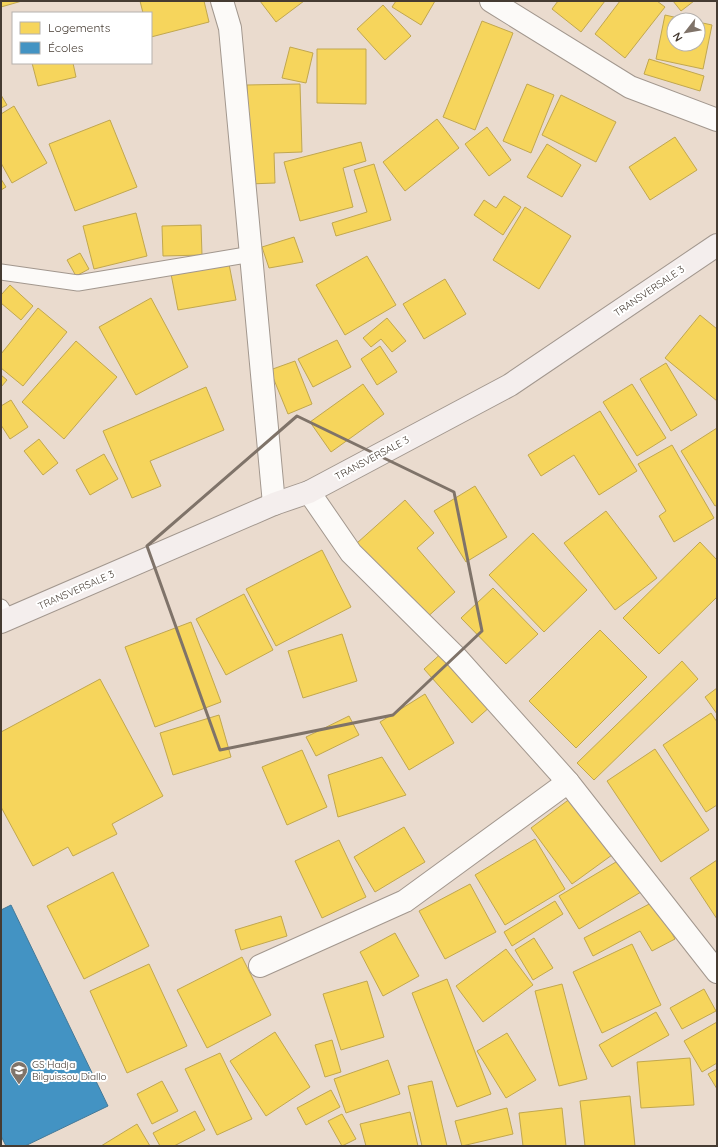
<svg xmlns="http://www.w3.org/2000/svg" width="718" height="1147" viewBox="0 0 718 1147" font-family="Quicksand,sans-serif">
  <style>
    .homes { fill: #f6d55c; stroke: #c1a74f }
    .schools { fill: #4393c3; stroke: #447998 }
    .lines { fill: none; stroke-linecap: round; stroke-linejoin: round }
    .lane-casing { stroke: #a2978e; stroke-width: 17 }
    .street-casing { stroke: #a2978e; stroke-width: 24 }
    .secondary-casing { stroke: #a2978e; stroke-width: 24 }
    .lane { stroke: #fcfaf8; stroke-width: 15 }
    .street { stroke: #fcfaf8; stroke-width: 22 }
    .secondary { stroke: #f4eeed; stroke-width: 22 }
    .marked { fill: none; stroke: #7f7369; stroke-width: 3; stroke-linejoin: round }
    .labels { text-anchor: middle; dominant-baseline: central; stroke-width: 4; stroke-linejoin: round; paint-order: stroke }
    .street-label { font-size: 10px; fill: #453b32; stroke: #fff }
    .poi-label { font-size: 10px; fill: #453b32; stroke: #fff; text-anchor: start }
  </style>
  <rect width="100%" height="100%" fill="#eadbce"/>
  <g class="homes">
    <polygon points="1,1 22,1 1,7"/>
    <polygon points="140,1 204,1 209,22 151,37 151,13 143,13"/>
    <polygon points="260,1 304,1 276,22"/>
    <polygon points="396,1 435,1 421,25 392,7"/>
    <polygon points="558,1 605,1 581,32 552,9"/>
    <polygon points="620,1 657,1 665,7 625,58 595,34"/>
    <polygon points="673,1 694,1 681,11"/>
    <polygon points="383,5 411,36 385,60 357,29"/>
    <polygon points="665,15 687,20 674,20 674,44 698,44 698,22 712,25 703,69 656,59"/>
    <polygon points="482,21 513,33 475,130 443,117"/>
    <polygon points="290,47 313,53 306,83 282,78"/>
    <polygon points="317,49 366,49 366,104 317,103"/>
    <polygon points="649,59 704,76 700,91 644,74"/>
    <polygon points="32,63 73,63 76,77 38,86"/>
    <polygon points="300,84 302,152 274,153 275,183 249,184 247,85"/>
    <polygon points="527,84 554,95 531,153 503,141"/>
    <polygon points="1,95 7,105 1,108"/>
    <polygon points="561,95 616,122 596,162 542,135"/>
    <polygon points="14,106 47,163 12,183 1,163 1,114"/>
    <polygon points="437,119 459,148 405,191 383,162"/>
    <polygon points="110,120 137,187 75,211 49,144"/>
    <polygon points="487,127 511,160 489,176 465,144"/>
    <polygon points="675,137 697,170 650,200 629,167"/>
    <polygon points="361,142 366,161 343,168 353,207 300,221 284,162"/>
    <polygon points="547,144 581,165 562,197 527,177"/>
    <polygon points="374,164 391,220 336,236 332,223 367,212 354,170"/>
    <polygon points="1,179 6,187 1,190"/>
    <polygon points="504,196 521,207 503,235 474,215 484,200 496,208"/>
    <polygon points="525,207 571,236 539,289 493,260"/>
    <polygon points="136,213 147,256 94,269 83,226"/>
    <polygon points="201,225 202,255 163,256 162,226"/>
    <polygon points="294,237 303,262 269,268 262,247"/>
    <polygon points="80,253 89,269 76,276 67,260"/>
    <polygon points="367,256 396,305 345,335 316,285"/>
    <polygon points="229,264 236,300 178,310 171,274"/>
    <polygon points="445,279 466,314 424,339 403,304"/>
    <polygon points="10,285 33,306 21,320 1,303 1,295"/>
    <polygon points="151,298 188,367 136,395 99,327"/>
    <polygon points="38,308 67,332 23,386 1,368 1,354"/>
    <polygon points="700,315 717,329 717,401 665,358"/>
    <polygon points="387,318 406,341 392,352 381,339 371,347 363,338"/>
    <polygon points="337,340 351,367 313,387 298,359"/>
    <polygon points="76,341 117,377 64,439 22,402"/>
    <polygon points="380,346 397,372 377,385 361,359"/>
    <polygon points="295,361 312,404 288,414 270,370"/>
    <polygon points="666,363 697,415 671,431 640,379"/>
    <polygon points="1,375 7,380 1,387"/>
    <polygon points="363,384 384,414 331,452 310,422"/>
    <polygon points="632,384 666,438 637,456 603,402"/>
    <polygon points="206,387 224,430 150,461 161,486 132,498 103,431"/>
    <polygon points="11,400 28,427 10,439 1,425 1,406"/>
    <polygon points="600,411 637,471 599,495 574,455 541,476 528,455"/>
    <polygon points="717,428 717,505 715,506 681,451"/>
    <polygon points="39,439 58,463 43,475 24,451"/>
    <polygon points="672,445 714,518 674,542 659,516 666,511 638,464"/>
    <polygon points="104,454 118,479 90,495 76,470"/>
    <polygon points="475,486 507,537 466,562 434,511"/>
    <polygon points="405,500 434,533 417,548 455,592 424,620 357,543"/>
    <polygon points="606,511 657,578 615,610 564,543"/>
    <polygon points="533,533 587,590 544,632 489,575"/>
    <polygon points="700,542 717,560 717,597 659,654 623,618"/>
    <polygon points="322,550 351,607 276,646 246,589"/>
    <polygon points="493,588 538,634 506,664 461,618"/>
    <polygon points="244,594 273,650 226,675 196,619"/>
    <polygon points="191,622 221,702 155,727 125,647"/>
    <polygon points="600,630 647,677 576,748 529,701"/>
    <polygon points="342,634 357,681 303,698 288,651"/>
    <polygon points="444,651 492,705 472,723 424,669"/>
    <polygon points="682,661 698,679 594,780 577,763"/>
    <polygon points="100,679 163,796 112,824 117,834 73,856 68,847 33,866 1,807 1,732"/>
    <polygon points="717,688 717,714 705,697"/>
    <polygon points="425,694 454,743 409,770 380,722"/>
    <polygon points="711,713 717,722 717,805 706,812 663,745"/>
    <polygon points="219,715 231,757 173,775 160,733"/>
    <polygon points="349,716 359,735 316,756 306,737"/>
    <polygon points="655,749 709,830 661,862 607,781"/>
    <polygon points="302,750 327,807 287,825 262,767"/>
    <polygon points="382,757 406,795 338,817 328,775"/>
    <polygon points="571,798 612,855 572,884 531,828"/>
    <polygon points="404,827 425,862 375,892 354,857"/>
    <polygon points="535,839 565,889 505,925 475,875"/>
    <polygon points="339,840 366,897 322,918 295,861"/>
    <polygon points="621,859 641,892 579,929 559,896"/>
    <polygon points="717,860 717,919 690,878"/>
    <polygon points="113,872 149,946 84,979 47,906"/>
    <polygon points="470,884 496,932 445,959 419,911"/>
    <polygon points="555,901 563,914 512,946 504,932"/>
    <polygon points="655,901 675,939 652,951 640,931 593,956 584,938"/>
    <polygon points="281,916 287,936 241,950 235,930"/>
    <polygon points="395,933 419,976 383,996 360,952"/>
    <polygon points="534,938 553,968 533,980 515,950"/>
    <polygon points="632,944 661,1005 602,1033 573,972"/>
    <polygon points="506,949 533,985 483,1022 456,986"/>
    <polygon points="242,957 271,1015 207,1048 177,990"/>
    <polygon points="149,964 187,1046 127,1073 90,991"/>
    <polygon points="447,979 491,1094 457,1107 412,993"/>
    <polygon points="367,981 384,1037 341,1050 323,994"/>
    <polygon points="562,984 587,1079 559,1086 535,991"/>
    <polygon points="704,989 716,1011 682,1029 670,1008"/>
    <polygon points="656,1012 669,1035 612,1067 599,1045"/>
    <polygon points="717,1022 717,1063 702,1072 684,1041"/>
    <polygon points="275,1032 310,1087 266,1116 230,1061"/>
    <polygon points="507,1033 536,1080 506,1098 477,1051"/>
    <polygon points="332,1040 341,1072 325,1077 315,1045"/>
    <polygon points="220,1053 252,1119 217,1135 185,1069"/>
    <polygon points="690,1058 694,1105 641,1108 637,1062"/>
    <polygon points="388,1060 400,1094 346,1113 334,1079"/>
    <polygon points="717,1069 717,1089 708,1074"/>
    <polygon points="162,1081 178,1111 152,1124 137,1094"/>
    <polygon points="432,1081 447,1146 422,1146 408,1086"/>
    <polygon points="331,1090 340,1107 306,1125 297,1108"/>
    <polygon points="630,1096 635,1146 585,1146 580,1101"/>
    <polygon points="507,1108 513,1134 462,1146 455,1121"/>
    <polygon points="562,1108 566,1146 523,1146 519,1113"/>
    <polygon points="195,1111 205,1130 174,1146 160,1146 153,1133"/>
    <polygon points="410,1112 418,1146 366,1146 360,1124"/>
    <polygon points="342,1114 356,1139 342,1146 328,1121"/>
    <polygon points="137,1124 150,1146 101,1146"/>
  </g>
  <polygon class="schools" points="11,905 108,1106 25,1146 6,1146 1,1136 1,910"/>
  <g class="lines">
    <defs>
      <g id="lane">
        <polyline points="1,272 78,283 252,254"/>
        <polyline points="1,607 8,619"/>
      </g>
      <g id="street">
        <polyline points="222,1 230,28 274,504"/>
        <polyline points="491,1 630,87 717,120"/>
        <polyline points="309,492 351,553 457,658 568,782 717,972"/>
        <polyline points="260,966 405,901 568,782"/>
      </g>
      <polyline id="secondary" points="1,622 274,504 309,492 510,385 717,245"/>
    </defs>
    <use href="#lane" class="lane-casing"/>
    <use href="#street" class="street-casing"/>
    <use href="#secondary" class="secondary-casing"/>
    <use href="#lane" class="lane"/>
    <use href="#street" class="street"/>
    <use href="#secondary" class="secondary"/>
  </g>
  <path class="marked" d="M 297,416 L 454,492 L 482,631 L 393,715 L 220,750 L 147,546 Z"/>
  <defs>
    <symbol id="school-pin" viewBox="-11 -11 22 30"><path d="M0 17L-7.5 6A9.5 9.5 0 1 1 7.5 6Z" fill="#7f7369" stroke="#fff"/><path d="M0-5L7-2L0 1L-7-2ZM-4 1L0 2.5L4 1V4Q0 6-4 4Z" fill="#fff"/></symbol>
  </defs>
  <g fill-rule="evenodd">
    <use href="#school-pin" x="9" y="1060" width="20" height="27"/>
  </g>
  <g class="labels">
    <g class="street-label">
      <text transform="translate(649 291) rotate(-34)">TRANSVERSALE 3</text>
      <text transform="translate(372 458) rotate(-28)">TRANSVERSALE 3</text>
      <text transform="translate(76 590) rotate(-24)">TRANSVERSALE 3</text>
    </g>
    <g class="poi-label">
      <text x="32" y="1064">GS Hadja<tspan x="32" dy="12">Bilguissou Diallo</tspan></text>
    </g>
  </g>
  <rect width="718" height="1147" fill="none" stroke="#453b32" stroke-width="4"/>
  <rect x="12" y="12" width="140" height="52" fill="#ffffff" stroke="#b5b1ad"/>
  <rect x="20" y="22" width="20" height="12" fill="#f6d55c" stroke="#b5b1ad"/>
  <text x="48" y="32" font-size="12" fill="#453b32">Logements</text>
  <rect x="20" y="42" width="20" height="12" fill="#4393c3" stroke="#b5b1ad"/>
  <text x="48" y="52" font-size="12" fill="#453b32">Écoles</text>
  <g transform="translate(686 32) rotate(239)"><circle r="19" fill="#ffffff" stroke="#b5b1ad"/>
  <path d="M0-3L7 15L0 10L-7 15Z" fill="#7f7369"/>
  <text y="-6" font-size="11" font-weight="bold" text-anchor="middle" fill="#453b32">N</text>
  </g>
</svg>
